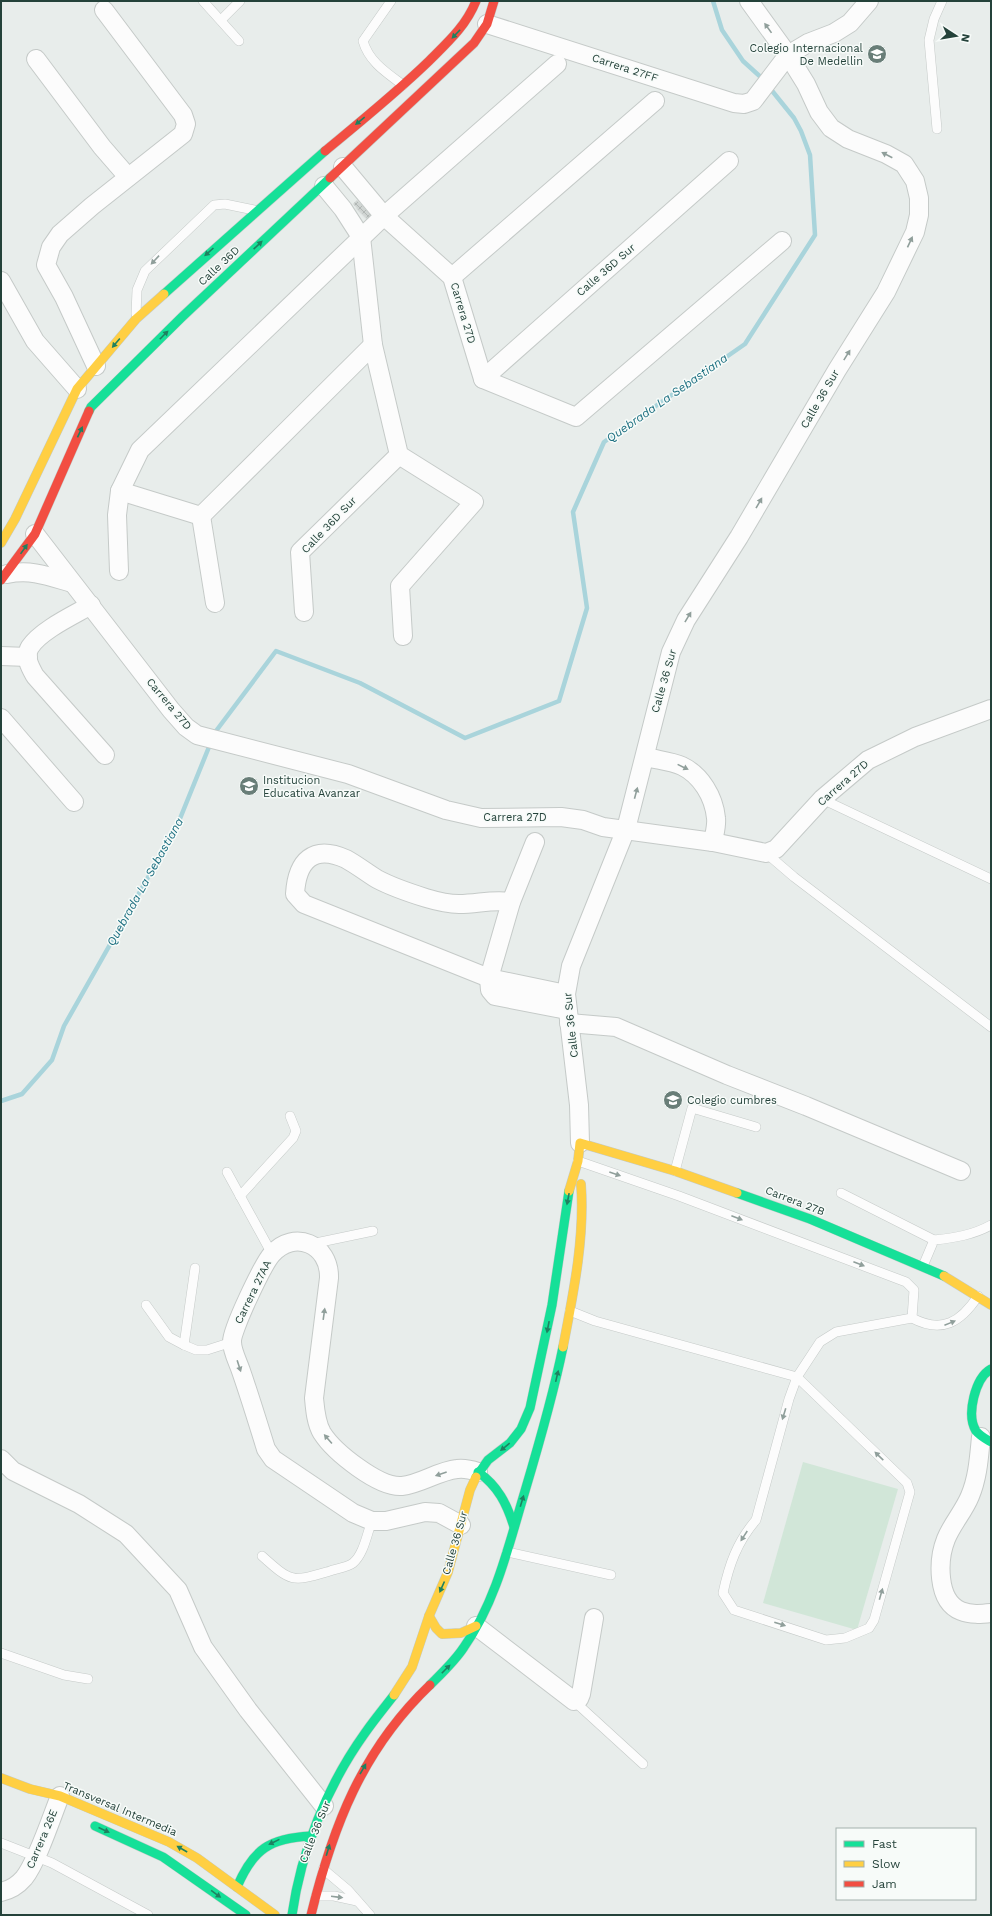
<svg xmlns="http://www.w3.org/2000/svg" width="992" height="1916" viewBox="0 0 992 1916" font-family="'Work Sans',sans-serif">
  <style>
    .green { fill: #d1e6d8 }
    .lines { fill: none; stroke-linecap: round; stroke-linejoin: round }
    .stream { stroke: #a9d4db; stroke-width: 4.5 }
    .building { fill: url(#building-cross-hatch); filter: url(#shadow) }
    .lane-casing { stroke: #c5cac8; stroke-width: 10 }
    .street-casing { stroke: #c5cac8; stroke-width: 20 }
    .fast-casing { stroke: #c3cbc8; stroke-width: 10 }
    .slow-casing { stroke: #c3cbc8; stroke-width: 10 }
    .jam-casing { stroke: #c3cbc8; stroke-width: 10 }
    .lane { stroke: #fcfcfc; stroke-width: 9 }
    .street { stroke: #fcfcfc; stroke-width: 18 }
    .fast { stroke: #16e098; stroke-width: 9 }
    .slow { stroke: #ffcf43; stroke-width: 9 }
    .jam { stroke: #f24e42; stroke-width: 9 }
    .oneway { fill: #909f9b }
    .oneway2 { fill: #1e8160 }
    .labels { text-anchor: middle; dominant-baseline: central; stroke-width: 3; stroke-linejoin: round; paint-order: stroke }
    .poi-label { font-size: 11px; fill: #24423a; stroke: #f7fbf9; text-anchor: start }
    .street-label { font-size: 11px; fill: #24423a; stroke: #f7fbf9 }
    .water-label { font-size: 12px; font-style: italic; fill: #1c6f80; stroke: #f7fbf9 }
  </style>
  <defs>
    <pattern id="building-cross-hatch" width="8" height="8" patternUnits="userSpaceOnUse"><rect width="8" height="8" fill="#cfd4d2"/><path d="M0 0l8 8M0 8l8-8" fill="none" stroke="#b2b7b5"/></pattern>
    <filter id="shadow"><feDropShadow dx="3.5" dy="3.5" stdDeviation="1" flood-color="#0004"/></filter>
  </defs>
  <rect width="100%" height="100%" fill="#e8edeb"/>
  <polygon class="green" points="803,1462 898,1489 857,1630 763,1603"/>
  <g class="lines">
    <g class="stream">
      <polyline points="713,1 722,30 743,61 764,80"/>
      <polyline points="213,735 276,651 360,683 465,738 559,701 587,608 573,512 604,442 745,344 815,235 810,155 801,131 794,118 769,87"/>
      <polyline points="1,1101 22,1094 52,1060 64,1026 177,826 211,742"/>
    </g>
  </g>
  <polygon class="building" points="357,200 370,215 367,218 353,204"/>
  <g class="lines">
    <defs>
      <g id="lane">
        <polyline points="203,1 239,41"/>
        <path d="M 391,1 L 363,41 C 369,62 387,73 403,85"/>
        <polyline points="221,20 240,1"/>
        <polyline points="937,129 929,40 934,19 942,1"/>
        <polyline points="136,314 137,290 145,271 214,205 225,204 254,210"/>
        <polyline points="822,799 991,879"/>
        <polyline points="766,853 794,877 991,1027"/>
        <path d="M 578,1161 L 679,1196 L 906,1282 L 914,1290 L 912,1318 C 942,1334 961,1322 978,1296"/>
        <polyline points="675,1171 692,1108 756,1127"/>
        <polyline points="227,1172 272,1254"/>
        <polyline points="841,1193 934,1240"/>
        <polyline points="240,1196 293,1138 296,1131 290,1116"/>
        <polyline points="311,1244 373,1231"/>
        <path d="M 923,1266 L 934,1240 C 954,1238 973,1235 991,1225"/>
        <polyline points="146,1305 169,1337 184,1345 196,1350 207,1350 232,1342"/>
        <path d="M 570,1311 L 595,1321 L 797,1377 L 907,1483 L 910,1492 L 874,1620 L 869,1628 L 845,1638 L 826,1640 L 734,1610 L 723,1593 C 729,1565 737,1542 756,1520 L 789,1399 L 797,1377 L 820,1342 L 836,1332 L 912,1318"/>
        <polyline points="184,1345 195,1268"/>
        <polyline points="507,1552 611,1575"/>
        <path d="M 262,1556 C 292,1583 292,1582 330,1571 C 336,1569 348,1567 353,1563 C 364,1554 367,1533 372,1521"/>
        <polyline points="1,1653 64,1675 88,1679"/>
        <polyline points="574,1701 643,1764"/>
        <polyline points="1,1843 52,1863 148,1915"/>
        <polyline points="323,1869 348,1890 370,1915"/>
        <polyline points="316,1896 334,1896 357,1901"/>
      </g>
      <g id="street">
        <polyline points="487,24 734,103 744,104 753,101 788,55 808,43 834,33 850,23 869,1"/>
        <polyline points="36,59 102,147 128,177"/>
        <polyline points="343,167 384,216 452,277 483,379 576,417 782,241"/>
        <polyline points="324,186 343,209 361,237 373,345 399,455 474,502 400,586 403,636"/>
        <polyline points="452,277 655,101"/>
        <polyline points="1,281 35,341 77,389"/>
        <polyline points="96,366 64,297 46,265 51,247 60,234 92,206 183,134 186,124 183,115 104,10"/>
        <polyline points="483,379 729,161"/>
        <polyline points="120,491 201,516 373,345"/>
        <polyline points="201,516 215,603"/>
        <polyline points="35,534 171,710 186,727 197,735 348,774 446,810 481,818 561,817 583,820 603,827 713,842 766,853 776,849 822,799 868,760 915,737 991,709"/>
        <polyline points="119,571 117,515 120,491 140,450 384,216 557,64"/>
        <path d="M 7,574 C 31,569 48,576 72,583"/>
        <path d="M 91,605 C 74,615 41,630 30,647 C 24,657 30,667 35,676 L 105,755"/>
        <polyline points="304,612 300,552 399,455"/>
        <polyline points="1,656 28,657"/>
        <polyline points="1,718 74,802"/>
        <path d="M 646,757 C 657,760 671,761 682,766 C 701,775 714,797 716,818 C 717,826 714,835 713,842"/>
        <polyline points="535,842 511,902 489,978 490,990 495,996 567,1010"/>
        <path d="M 511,902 C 492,899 478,904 459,904 C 449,904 436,901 426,898 C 410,893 392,887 377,879 C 367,873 357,865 346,859 C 313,844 297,861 295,894 L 304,904 L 489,978 L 566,994"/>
        <polyline points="569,1023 616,1027 727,1075 806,1106 961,1171"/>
        <polyline points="580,1143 579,1105 566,994 571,966 626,829 671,652 686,620 739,537 837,370 886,292 915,232 919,215 919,198 915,181 904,164 886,154 848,139 831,128 819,112 806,84 788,55 749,1"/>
        <path d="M 981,1437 C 979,1457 978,1477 970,1496 C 964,1511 952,1524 946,1539 C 938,1559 936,1601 961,1611 C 971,1615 981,1614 991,1613"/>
        <polyline points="1,1459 13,1471 79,1504 126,1534 178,1590 203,1647 248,1710 324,1806"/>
        <path d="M 461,1525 L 439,1513 L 425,1512 L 386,1521 L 372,1521 L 353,1513 L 273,1459 L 266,1449 C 258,1423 250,1397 241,1371 C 238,1362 232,1351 232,1342 C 231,1331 263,1264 272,1254 C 294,1229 330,1244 329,1278 L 314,1398 C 315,1409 316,1423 322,1433 C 334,1452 379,1488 402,1486 C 421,1484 438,1471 457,1469 C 464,1468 472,1470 478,1472"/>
        <polyline points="476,1626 574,1701 579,1699 581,1694 594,1618"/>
        <path d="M 1,1892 C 10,1890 18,1885 24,1878 C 37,1862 52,1816 60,1796"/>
      </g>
      <g id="fast">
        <polyline points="164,294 325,151"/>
        <polyline points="89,411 91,407 182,317 330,178"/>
        <polyline points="737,1193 810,1219 944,1276"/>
        <path d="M 991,1369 C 975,1378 966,1415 976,1431 C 980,1436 986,1439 991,1442"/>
        <path d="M 478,1472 C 498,1486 507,1504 514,1527"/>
        <polyline points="476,1477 488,1460 510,1443 521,1429 530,1408 552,1305 569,1191"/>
        <path d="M 430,1685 C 442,1673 455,1661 464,1647 C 496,1602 509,1544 525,1491 C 539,1444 553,1396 563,1347"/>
        <polyline points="95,1826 163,1857 246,1915"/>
        <path d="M 237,1887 C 253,1849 270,1838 311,1836"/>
        <path d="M 292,1915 C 301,1851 327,1786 365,1733 C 374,1720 384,1708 394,1695"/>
      </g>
      <g id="slow">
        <polyline points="1,543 15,519 77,389 136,319 164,294"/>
        <polyline points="569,1191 578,1161 580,1143 675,1171 737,1193"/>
        <polyline points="944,1276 991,1305"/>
        <path d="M 563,1347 C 573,1295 585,1238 581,1184"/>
        <polyline points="429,1616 436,1628 442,1634 461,1633 476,1626"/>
        <polyline points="394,1695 412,1667 429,1616 448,1572 470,1490 476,1477"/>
        <polyline points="1,1778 30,1789 60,1796 169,1842 197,1858 275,1915"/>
      </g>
      <g id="jam">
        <path d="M 325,151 C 360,122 396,93 429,61 C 448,42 466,26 476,1"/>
        <polyline points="330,178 474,43 487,24 494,1"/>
        <polyline points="1,580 35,534 89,411"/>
        <path d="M 311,1915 C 333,1826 362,1750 430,1685"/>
      </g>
    </defs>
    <use href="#lane" class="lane-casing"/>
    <use href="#street" class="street-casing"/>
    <use href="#fast" class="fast-casing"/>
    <use href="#slow" class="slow-casing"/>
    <use href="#jam" class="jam-casing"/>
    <use href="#lane" class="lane"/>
    <use href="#street" class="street"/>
    <use href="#fast" class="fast"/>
    <use href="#slow" class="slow"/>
    <use href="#jam" class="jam"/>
  </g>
  <defs><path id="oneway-solid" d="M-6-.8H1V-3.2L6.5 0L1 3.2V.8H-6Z"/></defs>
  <g class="oneway">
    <use href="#oneway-solid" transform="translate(768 28) rotate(-126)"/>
    <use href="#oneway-solid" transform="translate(887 155) rotate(-153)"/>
    <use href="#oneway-solid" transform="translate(910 242) rotate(-65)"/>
    <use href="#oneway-solid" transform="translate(155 260) rotate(133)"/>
    <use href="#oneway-solid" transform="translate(847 355) rotate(-58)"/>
    <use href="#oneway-solid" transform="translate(759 503) rotate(-60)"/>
    <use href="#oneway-solid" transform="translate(688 617) rotate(-59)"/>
    <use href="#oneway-solid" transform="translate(683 767) rotate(26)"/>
    <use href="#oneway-solid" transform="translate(636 793) rotate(-75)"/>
    <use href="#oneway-solid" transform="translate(615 1174) rotate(19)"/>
    <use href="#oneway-solid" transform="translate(737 1218) rotate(21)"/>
    <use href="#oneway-solid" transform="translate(859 1264) rotate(21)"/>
    <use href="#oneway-solid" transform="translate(324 1314) rotate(-82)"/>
    <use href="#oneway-solid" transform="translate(950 1323) rotate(-22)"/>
    <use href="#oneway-solid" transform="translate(239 1366) rotate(72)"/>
    <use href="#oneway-solid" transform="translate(784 1414) rotate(107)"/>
    <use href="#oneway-solid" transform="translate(328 1439) rotate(-131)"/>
    <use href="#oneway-solid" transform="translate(879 1456) rotate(-136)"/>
    <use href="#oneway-solid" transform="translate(441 1474) rotate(161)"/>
    <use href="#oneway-solid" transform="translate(744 1536) rotate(123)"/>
    <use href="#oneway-solid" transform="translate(881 1594) rotate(-74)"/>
    <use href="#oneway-solid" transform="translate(780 1624) rotate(18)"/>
    <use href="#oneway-solid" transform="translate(337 1897) rotate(7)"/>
  </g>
  <g class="oneway2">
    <use href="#oneway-solid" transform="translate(456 34) rotate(134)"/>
    <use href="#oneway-solid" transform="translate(360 121) rotate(141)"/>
    <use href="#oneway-solid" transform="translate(258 245) rotate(-43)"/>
    <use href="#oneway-solid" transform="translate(209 252) rotate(138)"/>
    <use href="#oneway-solid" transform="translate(164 335) rotate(-45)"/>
    <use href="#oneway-solid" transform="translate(116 343) rotate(130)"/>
    <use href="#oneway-solid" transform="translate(80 432) rotate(-65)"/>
    <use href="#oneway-solid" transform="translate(24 549) rotate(-55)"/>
    <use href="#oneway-solid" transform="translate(568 1199) rotate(101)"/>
    <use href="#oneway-solid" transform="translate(548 1327) rotate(101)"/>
    <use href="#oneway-solid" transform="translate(557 1376) rotate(-77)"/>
    <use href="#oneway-solid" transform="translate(505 1447) rotate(141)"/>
    <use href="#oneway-solid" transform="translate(522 1501) rotate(-73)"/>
    <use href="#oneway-solid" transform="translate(442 1587) rotate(114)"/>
    <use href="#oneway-solid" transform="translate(446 1669) rotate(-45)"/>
    <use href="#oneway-solid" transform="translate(363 1769) rotate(-60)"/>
    <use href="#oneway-solid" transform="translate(104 1830) rotate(24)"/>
    <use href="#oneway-solid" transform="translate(274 1842) rotate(154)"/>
    <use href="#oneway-solid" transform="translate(182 1849) rotate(-150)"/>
    <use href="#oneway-solid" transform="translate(328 1850) rotate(-73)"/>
    <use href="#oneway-solid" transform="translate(216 1894) rotate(36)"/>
  </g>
  <defs>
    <symbol id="school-disc" viewBox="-11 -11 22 22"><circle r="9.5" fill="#697e78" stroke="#f7fbf9"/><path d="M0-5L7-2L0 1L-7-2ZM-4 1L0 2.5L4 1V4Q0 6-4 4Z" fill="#fff"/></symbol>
  </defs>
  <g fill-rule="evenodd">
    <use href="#school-disc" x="866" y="43" width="22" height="22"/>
    <use href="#school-disc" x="238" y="775" width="22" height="22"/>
    <use href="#school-disc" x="662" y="1089" width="22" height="22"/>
  </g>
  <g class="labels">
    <g class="poi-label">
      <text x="863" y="48" text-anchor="end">Colegio Internacional<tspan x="863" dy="13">De Medellin</tspan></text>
      <text x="263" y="780">Institucion<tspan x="263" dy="13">Educativa Avanzar</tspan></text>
      <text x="687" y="1100">Colegio cumbres</text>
    </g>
    <g class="street-label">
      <text transform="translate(625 68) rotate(18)">Carrera 27FF</text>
      <text transform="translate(219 266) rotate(-43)">Calle 36D</text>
      <text transform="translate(606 270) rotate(-41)">Calle 36D Sur</text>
      <text transform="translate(463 313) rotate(73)">Carrera 27D</text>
      <text transform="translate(820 399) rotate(-60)">Calle 36 Sur</text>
      <text transform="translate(329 525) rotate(-46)">Calle 36D Sur</text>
      <text transform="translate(664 681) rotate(-74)">Calle 36 Sur</text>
      <text transform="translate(169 704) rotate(50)">Carrera 27D</text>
      <text transform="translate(843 783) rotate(-41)">Carrera 27D</text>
      <text x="515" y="817">Carrera 27D</text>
      <text transform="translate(571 1025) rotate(-96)">Calle 36 Sur</text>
      <text transform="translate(795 1201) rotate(21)">Carrera 27B</text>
      <text transform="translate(253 1292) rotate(-64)">Carrera 27AA</text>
      <text transform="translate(455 1543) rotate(-74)">Calle 36 Sur</text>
      <text transform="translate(120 1809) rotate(23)">Transversal Intermedia</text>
      <text transform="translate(315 1832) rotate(-68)">Calle 36 Sur</text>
      <text transform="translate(42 1839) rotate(-67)">Carrera 26E</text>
    </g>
    <g class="water-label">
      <text transform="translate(667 398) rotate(-35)">Quebrada La Sebastiana</text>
      <text transform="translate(145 882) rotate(-61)">Quebrada La Sebastiana</text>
    </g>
  </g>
  <rect width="992" height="1916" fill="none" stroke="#24423a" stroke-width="4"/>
  <rect x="836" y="1828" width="140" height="72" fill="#f7fbf9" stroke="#a3b1ad"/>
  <rect x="844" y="1841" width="20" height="6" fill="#16e098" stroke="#a3b1ad"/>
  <text x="872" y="1848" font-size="12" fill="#24423a">Fast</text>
  <rect x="844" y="1861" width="20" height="6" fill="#ffcf43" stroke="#a3b1ad"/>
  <text x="872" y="1868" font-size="12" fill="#24423a">Slow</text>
  <rect x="844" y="1881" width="20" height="6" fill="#f24e42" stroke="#a3b1ad"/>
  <text x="872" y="1888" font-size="12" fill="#24423a">Jam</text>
  <g transform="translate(956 36) rotate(102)" stroke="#f7fbf9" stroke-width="3" paint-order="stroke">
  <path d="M0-3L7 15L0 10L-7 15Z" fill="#24423a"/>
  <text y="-6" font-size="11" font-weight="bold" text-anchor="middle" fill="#24423a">N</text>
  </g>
</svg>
